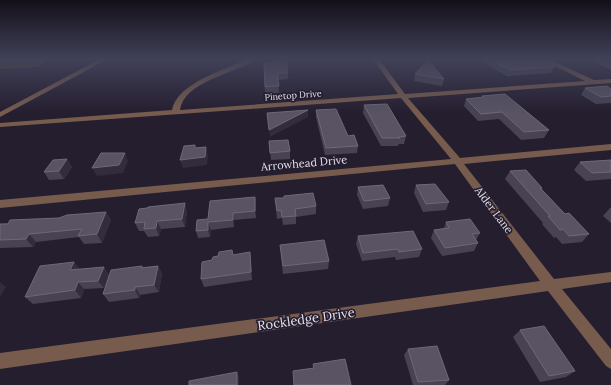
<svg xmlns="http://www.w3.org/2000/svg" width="611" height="385" viewBox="0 0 611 385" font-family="Lora,serif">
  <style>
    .green { fill: #404c22 }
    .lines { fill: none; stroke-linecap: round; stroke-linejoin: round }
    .minor { fill: #775c4e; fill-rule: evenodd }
    .wall { fill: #484253 }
    .shaded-wall { fill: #332c3d }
    .building { fill: #595363; stroke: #6e6978 }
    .labels { text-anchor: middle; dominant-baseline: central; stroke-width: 3.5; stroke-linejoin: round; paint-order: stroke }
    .far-street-label { font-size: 9px; fill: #e4e0ec; stroke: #251e2f }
    .street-label { font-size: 11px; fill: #e4e0ec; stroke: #251e2f }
    .near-street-label { font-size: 13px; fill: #e4e0ec; stroke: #251e2f }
  </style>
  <rect width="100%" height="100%" fill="#251e2f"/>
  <polygon class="green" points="0,59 48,59 39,67 0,69"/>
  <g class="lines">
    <g class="minor">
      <polygon points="100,59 108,59 0,117 0,112"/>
      <path d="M 248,59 L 257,59 C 236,73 184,81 180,110 L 398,94 L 373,59 L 379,59 L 405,94 L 585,81 L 541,59 L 549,59 L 594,80 L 611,79 L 611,83 L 408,98 L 460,158 L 611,144 L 611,150 L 464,164 L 554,279 L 611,272 L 611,282 L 562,289 L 611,349 L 611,369 L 606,366 L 548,291 L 0,369 L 0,353 L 540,281 L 455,164 L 0,208 L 0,200 L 451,159 L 401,98 L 0,127 L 0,123 L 172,110 C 177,83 226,69 248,59 Z"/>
    </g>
  </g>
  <g class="wall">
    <polygon points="476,59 554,59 554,67 551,73 507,76"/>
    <polygon points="588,59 611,59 611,70"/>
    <polygon points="264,63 288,73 288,79 278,80 279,93 265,93"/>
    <polygon points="415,74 444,79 442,86 414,81"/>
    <polygon points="585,88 611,89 611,103 596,104 581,95"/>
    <polygon points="482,96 549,130 544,138 521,140 499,119 478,121 464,106 466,99 482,98"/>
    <polygon points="364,105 406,136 404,144 399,144 398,146 381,146 363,113"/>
    <polygon points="316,110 348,136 358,146 357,153 325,155 316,117"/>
    <polygon points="269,141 290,151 290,159 271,160"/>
    <polygon points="67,159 72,167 64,179 49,180 44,172"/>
    <polygon points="611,160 611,179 586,181 574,170 580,162"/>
    <polygon points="510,171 542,188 542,189 565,214 589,234 582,242 562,244 556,237 554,238 542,224 543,223 505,179"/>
    <polygon points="416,185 449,202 446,210 423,212 414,193"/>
    <polygon points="358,187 390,198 388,206 363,209 357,195"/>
    <polygon points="255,197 256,204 256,218 234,220 234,227 211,230 210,237 198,238 196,231 208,219"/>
    <polygon points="275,198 316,206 316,214 296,217 296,224 283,225 282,218 277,219"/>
    <polygon points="610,208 611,208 611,223 603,216"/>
    <polygon points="187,211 185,227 161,229 159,236 148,237 144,231 139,231 135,223"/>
    <polygon points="106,212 111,220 102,243 84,244 79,237 36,242 33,247 0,248 0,224 59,218"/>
    <polygon points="446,222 480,233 476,240 478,243 474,251 442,256 431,238 434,230 444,228"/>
    <polygon points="358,236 422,249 419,257 396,260 395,257 362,261 356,244"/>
    <polygon points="280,245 329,261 328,269 283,274"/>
    <polygon points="234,255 251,260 252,280 204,287 201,279 212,260"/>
    <polygon points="74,262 79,269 104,267 109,275 104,288 84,289 81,298 33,304 25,297"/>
    <polygon points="158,266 162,273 159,292 140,295 139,298 109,302 103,294 143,267"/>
    <polygon points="520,330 575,371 566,377 540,382 513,337"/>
    <polygon points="408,349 449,380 445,385 413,385 404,355"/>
  </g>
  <g class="shaded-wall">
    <polygon points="308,110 308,117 270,137 269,130"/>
    <polygon points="206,147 208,155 207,165 183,168 180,160"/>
    <polygon points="125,153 128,161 123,173 97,176 92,168"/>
    <polygon points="67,159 72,167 64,179 59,171"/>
    <polygon points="255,197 256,204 256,218 255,211"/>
    <polygon points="185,203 187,211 185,227 182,219"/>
    <polygon points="106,212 111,220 102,243 97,234"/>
    <polygon points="233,213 234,220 234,227 233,220"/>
    <polygon points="157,221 161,229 159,236 156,228"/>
    <polygon points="208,222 211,230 210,237 208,230"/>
    <polygon points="29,234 36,242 33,247 26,239"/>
    <polygon points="250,252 251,260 252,280 251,272"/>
    <polygon points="74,262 80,269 70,270"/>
    <polygon points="158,266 162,273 159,292 154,285"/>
    <polygon points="104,267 109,275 104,288 98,281"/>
    <polygon points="0,282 6,287 0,297"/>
    <polygon points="78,282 84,289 81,298 75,290"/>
    <polygon points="135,287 140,295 139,298 135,290"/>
    <polygon points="237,372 239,378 239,385 237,385"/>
  </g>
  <g class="building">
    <polygon points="273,59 286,59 288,73 277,73 279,86 265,87 264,63 273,63"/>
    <polygon points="489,59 553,59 554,67 510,70"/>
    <polygon points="606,59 611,59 611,62"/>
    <polygon points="428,60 444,79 415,74"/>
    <polygon points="607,86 611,89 611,96 601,97 585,88"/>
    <polygon points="505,94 549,130 524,132 502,112 481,114 466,99 484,97 482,96"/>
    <polygon points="387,104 406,136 399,137 400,138 382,138 364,105"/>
    <polygon points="336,109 348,136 354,135 358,146 326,148 316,110"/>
    <polygon points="308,110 269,130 267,113"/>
    <polygon points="288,140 290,151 270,153 269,141"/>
    <polygon points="195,145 195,148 206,147 205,157 180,160 184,146"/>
    <polygon points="101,153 125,153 119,165 92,168"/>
    <polygon points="67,159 59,171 44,172 53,160"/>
    <polygon points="611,160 611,172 592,173 580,162"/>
    <polygon points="526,170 542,188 540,188 565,214 569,213 589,234 569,236 563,229 560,230 548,216 550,216 510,171"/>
    <polygon points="435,184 449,202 426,204 416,185"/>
    <polygon points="383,185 390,198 364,201 358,187"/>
    <polygon points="313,193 316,206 295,209 296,216 282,217 281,210 277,211 275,198 284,198 284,196"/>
    <polygon points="255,197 255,211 233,213 233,220 208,222 208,230 196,231 197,220 208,219 210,201"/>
    <polygon points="185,203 182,219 157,221 156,228 144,229 145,222 135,223 139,209 147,208 148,207"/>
    <polygon points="106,212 97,234 78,236 82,229 29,234 26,239 0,240 0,224 8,224 10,220 59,218 67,215"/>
    <polygon points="470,219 480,233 472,234 478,243 445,248 434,230 449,228 446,222"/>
    <polygon points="413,231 422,249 399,252 398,249 363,253 358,236"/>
    <polygon points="324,240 329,261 283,266 280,245"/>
    <polygon points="232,250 233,255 250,252 251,272 201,279 202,262 212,260 213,257 218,256 219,252"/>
    <polygon points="74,262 70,270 104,267 98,281 78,282 75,290 25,297 40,266"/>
    <polygon points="142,266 142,268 158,266 154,285 135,287 135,290 103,294 111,270"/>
    <polygon points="544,326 575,371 549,376 520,330"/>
    <polygon points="437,346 449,380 418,382 408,349"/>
    <polygon points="345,359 351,385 294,385 293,371 314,368 313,364"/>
    <polygon points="237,372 237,385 189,385 189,381"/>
  </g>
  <linearGradient id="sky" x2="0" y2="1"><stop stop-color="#14101a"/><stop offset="0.52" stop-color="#404158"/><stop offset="1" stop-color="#404158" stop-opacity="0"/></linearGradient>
  <rect width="611" height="113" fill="url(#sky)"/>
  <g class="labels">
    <g class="far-street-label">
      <text transform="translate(293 95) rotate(-4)">Pinetop Drive</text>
    </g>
    <g class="street-label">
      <text transform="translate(304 163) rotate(-5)">Arrowhead Drive</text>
      <text transform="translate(494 210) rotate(53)">Alder Lane</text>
    </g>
    <g class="near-street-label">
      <text transform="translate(306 319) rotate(-8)">Rockledge Drive</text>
    </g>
  </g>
</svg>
